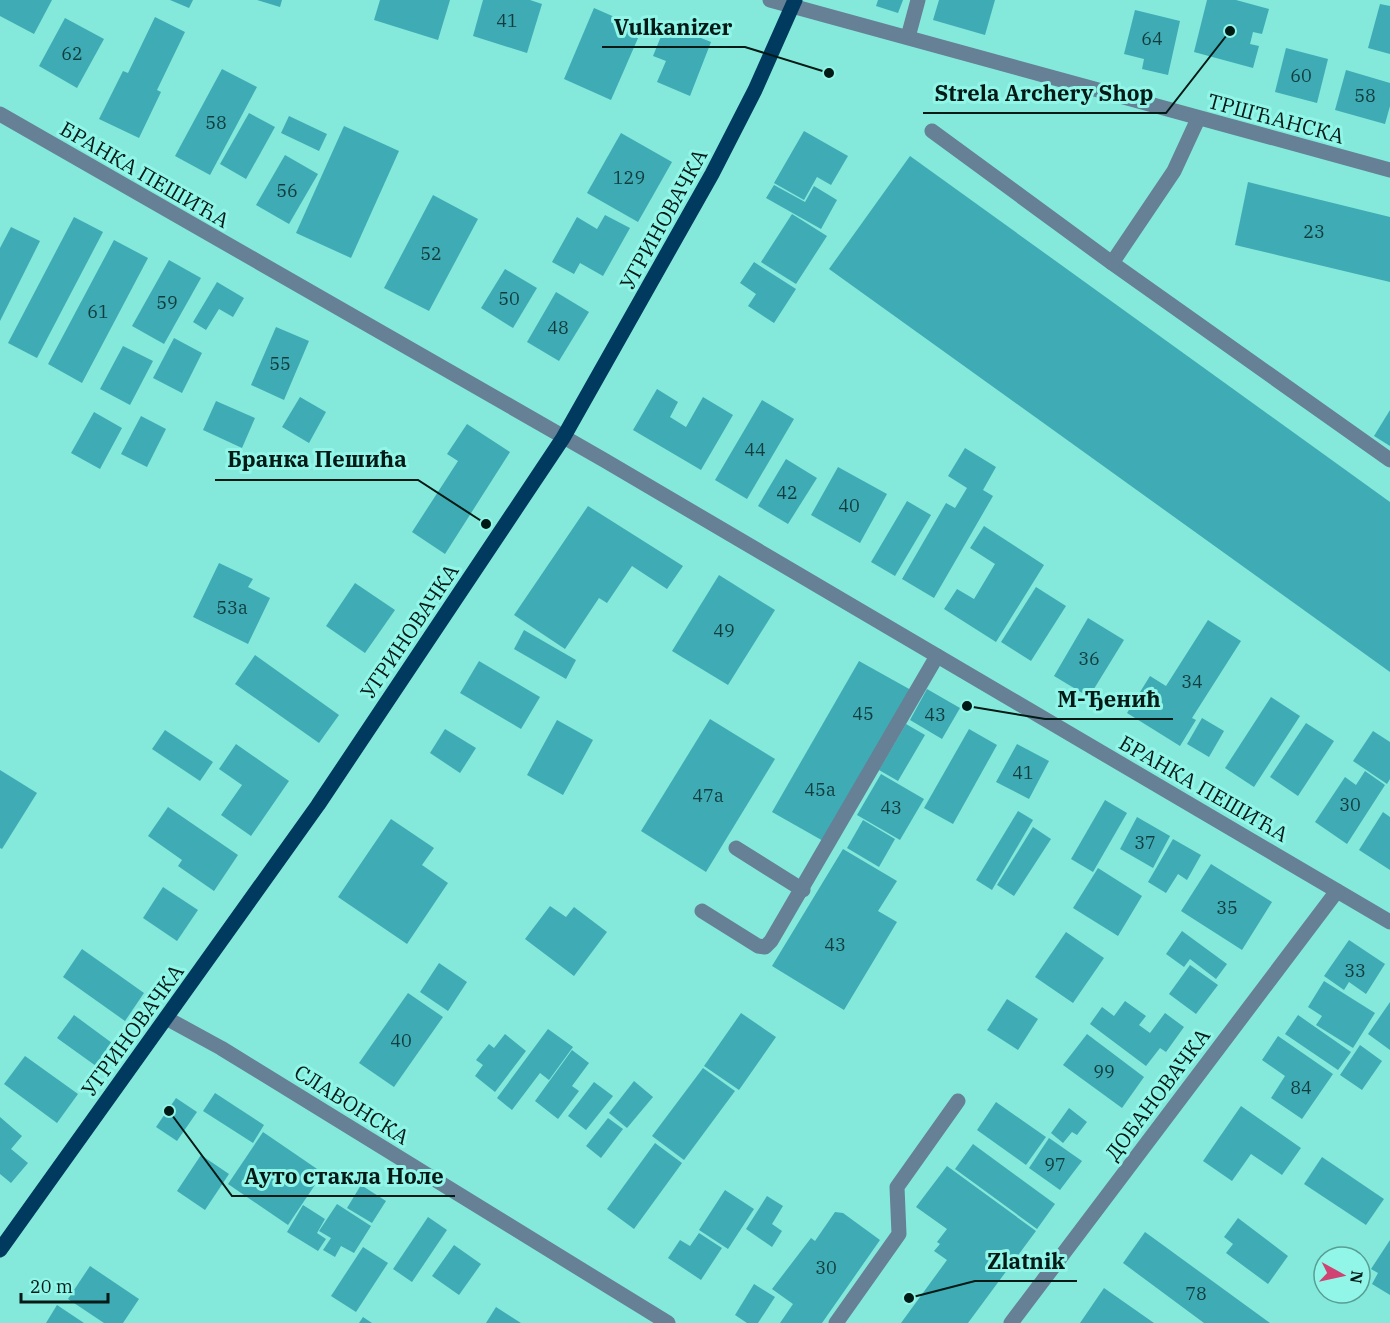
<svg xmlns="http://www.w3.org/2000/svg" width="1390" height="1323" viewBox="0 0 1390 1323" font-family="'IBM Plex Serif',serif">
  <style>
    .building { fill: #3fabb5 }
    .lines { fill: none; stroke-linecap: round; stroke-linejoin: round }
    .minor { stroke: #668095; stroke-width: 15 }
    .major { stroke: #003a5f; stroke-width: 15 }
    .labels { text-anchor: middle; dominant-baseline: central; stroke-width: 6; stroke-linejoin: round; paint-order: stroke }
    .number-label { font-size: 18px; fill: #103e3e }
    .street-label { font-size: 21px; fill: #001a16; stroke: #91f6e8 }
    .leader { fill: none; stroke: #001a16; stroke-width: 2 }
    .callout-dot { fill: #001a16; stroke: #91f6e8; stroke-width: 2 }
    .callout-label { font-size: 22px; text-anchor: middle; font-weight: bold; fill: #001a16; stroke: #91f6e8; stroke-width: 6; stroke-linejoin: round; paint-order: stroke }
  </style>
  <rect width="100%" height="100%" fill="#84e9db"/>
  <g class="building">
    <polygon points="0,0 52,0 34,34 0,16"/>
    <polygon points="170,0 193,0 189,8"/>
    <polygon points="257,0 282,0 280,7"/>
    <polygon points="380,0 450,0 438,40 374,20"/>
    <polygon points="483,0 530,0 542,4 527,53 473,36"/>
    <polygon points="878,0 903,0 898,13 876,6"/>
    <polygon points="939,0 995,0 985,35 933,20"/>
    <polygon points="1207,0 1236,0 1269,9 1262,34 1253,32 1250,44 1259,46 1253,68 1194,52"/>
    <polygon points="1380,4 1390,6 1390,54 1368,48"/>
    <polygon points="594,8 642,29 611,100 564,79"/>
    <polygon points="1135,10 1180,21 1168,75 1142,69 1144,59 1124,54"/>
    <polygon points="155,17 185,32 157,90 161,92 139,138 99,119 123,71 128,73"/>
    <polygon points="65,18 104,39 77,88 39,66"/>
    <polygon points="666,24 711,42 690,96 657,82 666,61 653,56"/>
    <polygon points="1286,48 1328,59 1317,103 1275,92"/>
    <polygon points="222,69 257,87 210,175 175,156"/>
    <polygon points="1346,70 1390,83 1390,106 1385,124 1335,110"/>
    <polygon points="249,113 275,127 246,179 220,164"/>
    <polygon points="289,116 327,134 319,151 281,133"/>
    <polygon points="344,126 399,151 351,258 296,233"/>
    <polygon points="804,131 848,156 831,185 817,177 804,200 774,183"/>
    <polygon points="621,133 672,162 638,222 587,193"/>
    <polygon points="285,155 318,174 289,224 256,205"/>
    <polygon points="910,156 1390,502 1390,672 829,269"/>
    <polygon points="1248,182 1390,217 1390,282 1235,245"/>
    <polygon points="774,185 805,202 814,186 837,200 821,229 766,198"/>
    <polygon points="433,195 478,219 429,311 384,288"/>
    <polygon points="792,214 827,236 796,284 761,262"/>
    <polygon points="605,215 630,228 603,276 580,263 574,274 552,262 577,217 597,229"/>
    <polygon points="74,217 103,232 37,358 8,343"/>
    <polygon points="11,227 40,241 0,321 0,248"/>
    <polygon points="114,240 148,258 82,383 48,364"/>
    <polygon points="169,260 201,278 164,344 132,326"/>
    <polygon points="754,262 796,289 774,323 748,306 756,294 740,283"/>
    <polygon points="505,269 537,288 513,328 481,308"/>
    <polygon points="217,282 244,298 233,317 219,309 206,330 193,322"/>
    <polygon points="556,292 589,312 559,361 527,342"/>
    <polygon points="276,327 309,341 284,400 251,385"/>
    <polygon points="174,338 202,353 182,393 153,378"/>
    <polygon points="123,346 153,361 130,405 100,389"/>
    <polygon points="657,389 678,402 670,417 686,427 703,397 733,415 701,470 633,430"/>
    <polygon points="300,397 326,412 309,443 282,427"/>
    <polygon points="762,400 794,419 747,499 715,480"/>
    <polygon points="216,401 255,418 242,448 203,430"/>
    <polygon points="1390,410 1390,446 1374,436"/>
    <polygon points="94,412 122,428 100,469 71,453"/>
    <polygon points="141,416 166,429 147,467 121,454"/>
    <polygon points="467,424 510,452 445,554 412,532 458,461 447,454"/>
    <polygon points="965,448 996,467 983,490 993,496 934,598 902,579 946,503 955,508 967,488 948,476"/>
    <polygon points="786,459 817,478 788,524 758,506"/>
    <polygon points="838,467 887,494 860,543 811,515"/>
    <polygon points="907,501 931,515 895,576 871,562"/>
    <polygon points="588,506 683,566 667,589 632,566 607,603 599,598 565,649 514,615"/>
    <polygon points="984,526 1044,565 996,642 944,609 957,589 974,599 995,564 970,548"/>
    <polygon points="219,563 253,579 248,587 270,598 248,644 193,617"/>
    <polygon points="719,575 775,610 728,685 672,651"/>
    <polygon points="355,583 395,610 365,653 326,626"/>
    <polygon points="1036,587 1066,606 1031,661 1001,642"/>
    <polygon points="1088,618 1124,640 1089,697 1054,676"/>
    <polygon points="1208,620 1241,641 1192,718 1196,720 1180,746 1127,713 1150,676 1166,686"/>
    <polygon points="524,630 576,660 566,679 514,649"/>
    <polygon points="255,655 339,715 319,743 235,684"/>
    <polygon points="479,661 540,697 521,729 460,693"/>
    <polygon points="859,661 911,690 825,842 772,812"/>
    <polygon points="927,689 960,708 942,739 910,720"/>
    <polygon points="1271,697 1300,716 1254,787 1225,768"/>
    <polygon points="1202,718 1224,731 1209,757 1187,744"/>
    <polygon points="710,719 775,759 706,872 641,831"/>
    <polygon points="557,720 593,740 563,795 527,775"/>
    <polygon points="1306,723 1334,741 1298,796 1270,777"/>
    <polygon points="906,724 925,735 898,781 879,770"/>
    <polygon points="445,729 476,748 460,773 430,753"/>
    <polygon points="969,729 997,745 953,824 924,808"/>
    <polygon points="165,730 213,762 200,781 152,749"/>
    <polygon points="1373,731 1390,742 1390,779 1387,784 1353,761"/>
    <polygon points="236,744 289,781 251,836 221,815 242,785 219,769"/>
    <polygon points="1017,744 1049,761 1029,799 996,782"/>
    <polygon points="0,770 37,793 2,849 0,848"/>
    <polygon points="1365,771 1385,785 1347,844 1315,822 1345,777 1356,785"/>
    <polygon points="881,774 924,799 900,840 857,815"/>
    <polygon points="1105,800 1127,813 1093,872 1071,859"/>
    <polygon points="168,807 238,855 214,891 178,866 182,860 148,836"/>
    <polygon points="1018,811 1033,820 992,890 976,880"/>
    <polygon points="1383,812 1390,817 1390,870 1359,850"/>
    <polygon points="1137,817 1170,836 1153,868 1120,849"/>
    <polygon points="391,819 434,848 422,865 448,883 407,944 338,897"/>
    <polygon points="863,820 895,839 879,867 847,848"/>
    <polygon points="1033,827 1051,839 1014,896 997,885"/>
    <polygon points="1173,839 1201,855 1187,880 1178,874 1166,893 1148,882"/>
    <polygon points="843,849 897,881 878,911 897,922 844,1010 772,966"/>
    <polygon points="1211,864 1272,902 1242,950 1181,911"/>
    <polygon points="1098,868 1142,896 1118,936 1073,908"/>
    <polygon points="163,887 198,910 177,941 143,918"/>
    <polygon points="550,906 566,917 574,907 607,932 574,976 525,939"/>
    <polygon points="1182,931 1227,964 1216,979 1190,959 1184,967 1166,954"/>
    <polygon points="1066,932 1104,958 1073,1003 1035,977"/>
    <polygon points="1349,940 1385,964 1366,994 1349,982 1344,990 1324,976"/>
    <polygon points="82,949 144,993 125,1021 63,977"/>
    <polygon points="439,963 467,982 448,1011 420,992"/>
    <polygon points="1190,965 1218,985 1196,1014 1169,994"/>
    <polygon points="1324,981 1375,1013 1353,1048 1316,1025 1322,1016 1308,1007"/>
    <polygon points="408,993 443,1017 394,1087 359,1063"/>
    <polygon points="1007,999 1038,1019 1018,1050 987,1030"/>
    <polygon points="1125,1001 1146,1016 1139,1025 1150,1033 1165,1013 1184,1027 1166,1052 1160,1048 1146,1066 1090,1024 1102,1007 1114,1016"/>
    <polygon points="1390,1002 1390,1050 1368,1034"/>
    <polygon points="741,1013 776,1037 739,1090 704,1066"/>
    <polygon points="74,1015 112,1043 96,1066 57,1038"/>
    <polygon points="1298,1015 1351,1052 1338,1070 1285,1034"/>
    <polygon points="548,1029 573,1047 549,1080 540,1073 512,1110 497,1098"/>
    <polygon points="505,1034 526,1051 495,1092 475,1076 483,1065 476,1060 489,1044 494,1048"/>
    <polygon points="1087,1034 1144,1077 1122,1108 1063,1065"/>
    <polygon points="1278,1036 1333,1074 1302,1119 1271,1098 1285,1076 1262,1060"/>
    <polygon points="1360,1045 1382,1061 1362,1090 1340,1075"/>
    <polygon points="572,1050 589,1063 572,1086 579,1091 558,1119 535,1101"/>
    <polygon points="25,1056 78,1094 57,1123 4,1084"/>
    <polygon points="703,1068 735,1091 684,1160 652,1136"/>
    <polygon points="634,1081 653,1097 627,1128 609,1113"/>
    <polygon points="594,1082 613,1096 586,1130 568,1116"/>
    <polygon points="215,1093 264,1125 253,1143 203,1111"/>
    <polygon points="176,1098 197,1112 177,1141 156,1127"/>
    <polygon points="996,1102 1046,1137 1026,1165 977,1130"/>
    <polygon points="1241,1106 1301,1148 1282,1175 1251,1154 1232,1181 1203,1161"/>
    <polygon points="1069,1108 1087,1122 1077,1135 1072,1132 1063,1143 1051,1133"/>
    <polygon points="0,1117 22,1136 11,1149 28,1163 11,1183 0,1174"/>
    <polygon points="608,1118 623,1129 601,1158 586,1146"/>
    <polygon points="263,1132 323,1173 288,1225 228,1184"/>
    <polygon points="1049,1138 1082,1161 1060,1190 1029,1168"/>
    <polygon points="655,1143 682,1163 634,1229 607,1209"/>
    <polygon points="973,1144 1055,1204 1037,1229 955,1169"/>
    <polygon points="201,1155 229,1174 205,1210 177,1191"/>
    <polygon points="1322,1157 1384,1199 1366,1225 1304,1184"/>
    <polygon points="947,1166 1036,1231 968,1323 901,1323 947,1260 934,1251 940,1244 937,1242 947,1229 916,1207"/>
    <polygon points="361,1185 386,1201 372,1223 347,1208"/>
    <polygon points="725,1190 754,1209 728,1249 699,1230"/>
    <polygon points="767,1196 783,1206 772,1224 782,1231 772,1247 746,1229"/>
    <polygon points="337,1204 371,1226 354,1253 341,1246 335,1257 323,1250 331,1238 319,1231"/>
    <polygon points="303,1205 325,1219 317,1233 326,1239 318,1251 287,1232"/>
    <polygon points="835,1212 843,1213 880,1240 822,1323 780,1323 793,1304 772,1289 811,1238 815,1241"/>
    <polygon points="428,1217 447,1230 412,1282 393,1269"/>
    <polygon points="1238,1218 1288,1256 1268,1284 1226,1253 1233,1244 1224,1237"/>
    <polygon points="1145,1232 1270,1323 1204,1323 1123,1263"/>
    <polygon points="699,1233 722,1248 701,1280 668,1258 680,1240 690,1246"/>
    <polygon points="1390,1240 1390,1295 1372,1284 1378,1273 1371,1269"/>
    <polygon points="454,1245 481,1264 459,1295 432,1276"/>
    <polygon points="363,1247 388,1263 356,1312 331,1296"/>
    <polygon points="90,1266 139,1299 123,1323 104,1323 68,1299"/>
    <polygon points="754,1284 775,1297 758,1323 747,1323 735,1315"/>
    <polygon points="1104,1288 1154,1323 1080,1323"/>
    <polygon points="57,1305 84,1323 46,1323"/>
    <polygon points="496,1307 521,1323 486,1323"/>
    <polygon points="363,1317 372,1323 359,1323"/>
  </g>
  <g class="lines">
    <g class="minor">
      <polyline points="770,0 1390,170"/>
      <polyline points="908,37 918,0"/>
      <polyline points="0,114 604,460 1390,922"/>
      <polyline points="1198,119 1174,171 1112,263 1390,460"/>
      <polyline points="932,131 1112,263"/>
      <polyline points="736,848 803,890"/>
      <polyline points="702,911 758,946 765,947 771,941 937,656"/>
      <polyline points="166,1018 221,1048 668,1323"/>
      <polyline points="836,1323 899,1234 897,1187 958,1101"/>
      <polyline points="1011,1323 1337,891"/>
    </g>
    <polyline class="major" points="0,1250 318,805 563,438 712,174 755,90 795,0"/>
  </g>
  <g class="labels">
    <g class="number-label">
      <text x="507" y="20">41</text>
      <text x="1152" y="38">64</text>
      <text x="72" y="53">62</text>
      <text x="1301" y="75">60</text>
      <text x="1365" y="95">58</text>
      <text x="216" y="122">58</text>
      <text x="629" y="177">129</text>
      <text x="287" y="190">56</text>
      <text x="1314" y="231">23</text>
      <text x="431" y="253">52</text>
      <text x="509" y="298">50</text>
      <text x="167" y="302">59</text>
      <text x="98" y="311">61</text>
      <text x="558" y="327">48</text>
      <text x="280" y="363">55</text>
      <text x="755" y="449">44</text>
      <text x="787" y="492">42</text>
      <text x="849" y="505">40</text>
      <text x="232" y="607">53a</text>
      <text x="724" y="630">49</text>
      <text x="1089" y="658">36</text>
      <text x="1192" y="681">34</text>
      <text x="863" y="713">45</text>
      <text x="935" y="714">43</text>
      <text x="1023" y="772">41</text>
      <text x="820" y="789">45a</text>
      <text x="708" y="795">47a</text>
      <text x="1350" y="804">30</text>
      <text x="891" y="807">43</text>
      <text x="1145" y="842">37</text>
      <text x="1227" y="907">35</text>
      <text x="835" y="944">43</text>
      <text x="1355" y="970">33</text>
      <text x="401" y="1040">40</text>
      <text x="1104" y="1071">99</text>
      <text x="1301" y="1087">84</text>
      <text x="1055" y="1164">97</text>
      <text x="826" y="1267">30</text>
      <text x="1196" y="1293">78</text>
    </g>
    <g class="street-label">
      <text transform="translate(1276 118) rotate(15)">ТРШЋАНСКА</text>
      <text transform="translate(145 174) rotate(30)">БРАНКА ПЕШИЋА</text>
      <text transform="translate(663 219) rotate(-61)">УГРИНОВАЧКА</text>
      <text transform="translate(409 631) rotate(-56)">УГРИНОВАЧКА</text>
      <text transform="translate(1204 788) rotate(30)">БРАНКА ПЕШИЋА</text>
      <text transform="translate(132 1030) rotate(-54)">УГРИНОВАЧКА</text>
      <text transform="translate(1157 1094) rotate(-53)">ДОБАНОВАЧКА</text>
      <text transform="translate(352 1104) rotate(32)">СЛАВОНСКА</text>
    </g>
  </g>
  <path class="leader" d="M829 73L745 47H602M1230 31L1166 113H923M486 524L418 480H215M967 706L1045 719H1173M169 1111L232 1196H455M909 1298L975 1281H1077"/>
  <g class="callout-dot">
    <circle cx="829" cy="73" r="6"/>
    <circle cx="1230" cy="31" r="6"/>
    <circle cx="486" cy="524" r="6"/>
    <circle cx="967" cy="706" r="6"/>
    <circle cx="169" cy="1111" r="6"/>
    <circle cx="909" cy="1298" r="6"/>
  </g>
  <g class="callout-label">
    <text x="673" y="35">Vulkanizer</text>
    <text x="1044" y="101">Strela Archery Shop</text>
    <text x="317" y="467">Бранка Пешића</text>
    <text x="1109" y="707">М-Ђенић</text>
    <text x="344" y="1184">Ауто стакла Ноле</text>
    <text x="1026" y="1269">Zlatnik</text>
  </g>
  <g transform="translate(1342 1275) rotate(98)"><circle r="28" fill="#91f6e8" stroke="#579e94" stroke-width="1.5"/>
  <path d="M0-4.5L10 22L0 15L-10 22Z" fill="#cf4271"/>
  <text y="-9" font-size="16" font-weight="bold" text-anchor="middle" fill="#001a16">N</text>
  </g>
  <path d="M21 1293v9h87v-9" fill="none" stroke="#001a16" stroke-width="3"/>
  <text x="30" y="1293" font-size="18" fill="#001a16" stroke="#91f6e8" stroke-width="4.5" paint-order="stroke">20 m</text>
</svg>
